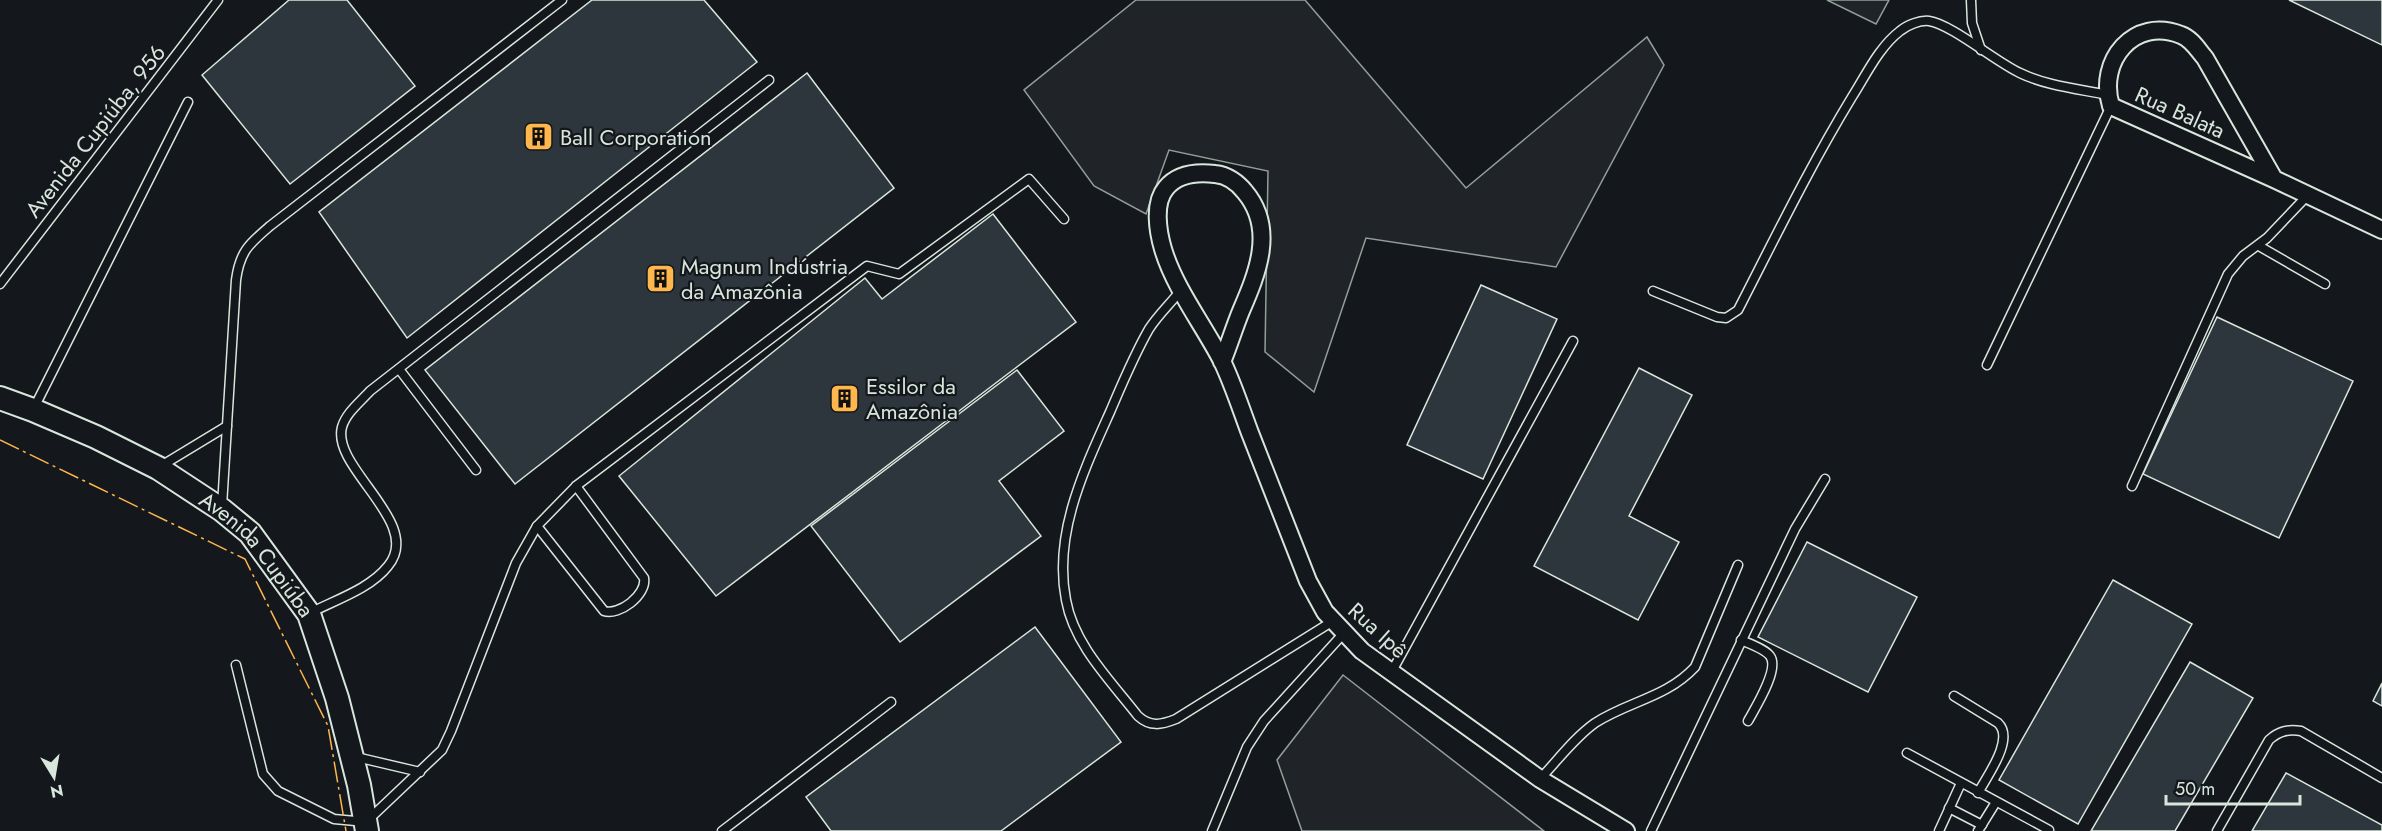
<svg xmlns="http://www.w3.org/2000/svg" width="2382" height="831" viewBox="0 0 2382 831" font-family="Jost,sans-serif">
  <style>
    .green { fill: #202428; stroke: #939e99; stroke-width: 1.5 }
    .building { fill: #2c363c; stroke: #d8e6dc; stroke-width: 1.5 }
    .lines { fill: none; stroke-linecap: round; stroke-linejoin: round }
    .lane-casing { stroke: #d8e6dc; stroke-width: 11 }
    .street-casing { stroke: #d8e6dc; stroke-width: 20 }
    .secondary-casing { stroke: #d8e6dc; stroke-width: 26 }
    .lane { stroke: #14181c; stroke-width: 8 }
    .street { stroke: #14181c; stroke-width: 16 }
    .secondary { stroke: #14181c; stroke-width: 22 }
    .power { stroke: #ffb74d; stroke-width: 1.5; stroke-dasharray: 21 4.5 3 4.5; stroke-linecap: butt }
    .labels { text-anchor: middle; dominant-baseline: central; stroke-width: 4.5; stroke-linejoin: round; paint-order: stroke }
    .street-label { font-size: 22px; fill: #d8e6dc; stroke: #14181c }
    .poi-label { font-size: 22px; fill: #d8e6dc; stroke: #14181c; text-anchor: start }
  </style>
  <rect width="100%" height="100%" fill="#14181c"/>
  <g class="green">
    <polygon points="1136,0 1305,0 1466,188 1647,37 1664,65 1556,267 1366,238 1314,392 1265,352 1268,171 1169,150 1146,214 1094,186 1024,90"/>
    <polygon points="1827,0 1889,0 1876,24"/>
    <polygon points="1343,675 1544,831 1302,831 1277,760"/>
  </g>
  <g class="building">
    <polygon points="289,0 347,0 415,86 290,184 202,75"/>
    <polygon points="592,0 704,0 757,62 407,338 319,212"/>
    <polygon points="2289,0 2382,0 2382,45"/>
    <polygon points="807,73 894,188 515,484 425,370"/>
    <polygon points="993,214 1076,322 716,596 619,476 865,278 882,299"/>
    <polygon points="1481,285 1557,319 1483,479 1407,445"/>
    <polygon points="2217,317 2353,381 2279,538 2143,474"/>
    <polygon points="1639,368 1692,395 1629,516 1679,542 1638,620 1534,566"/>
    <polygon points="1017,370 1064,431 999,481 1041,536 900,642 811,526"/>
    <polygon points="1807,542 1917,597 1868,692 1758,637"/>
    <polygon points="2113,580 2192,624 2078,824 1999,780"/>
    <polygon points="1035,627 1121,742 1001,831 831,831 806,797"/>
    <polygon points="2190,662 2253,698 2175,831 2091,831"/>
    <polygon points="2382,683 2382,706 2373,701"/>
    <polygon points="2286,773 2382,825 2382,831 2252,831"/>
  </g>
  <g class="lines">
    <defs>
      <g id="lane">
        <polyline points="1971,0 1972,23 1981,50"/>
        <polyline points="2259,246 2325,284"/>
        <polyline points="0,284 218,0"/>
        <path d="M 1181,290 C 1171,303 1158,315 1149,329 C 1134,355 1122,384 1110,412 C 1084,470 1053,534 1066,600 C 1074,645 1111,681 1138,716 C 1150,727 1161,725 1176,719 L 1333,621"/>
        <path d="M 1653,291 L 1717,317 L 1726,318 L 1738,310 C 1775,238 1810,166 1852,97 C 1866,75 1879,47 1900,31 C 1907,25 1920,20 1929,21 C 1951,24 1996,62 2020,73 C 2047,86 2079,89 2108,95"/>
        <polyline points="1987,365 2111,106"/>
        <polyline points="399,369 476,470"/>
        <polyline points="33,410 188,102"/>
        <polyline points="161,466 227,426"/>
        <polyline points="2132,486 2228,274 2243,256 2267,238 2308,195"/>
        <path d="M 222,506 L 236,280 C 240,251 249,244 270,226 L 562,0"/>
        <path d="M 537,526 L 604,611 C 619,616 647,595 644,578 L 576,486"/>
        <path d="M 310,613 C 335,600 370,589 388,566 C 424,523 331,468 342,427 C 346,413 360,402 370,391 L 769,80"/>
        <path d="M 1741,640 C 1750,644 1765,649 1770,656 C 1780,669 1755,708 1748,721"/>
        <polyline points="236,665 263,774 278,791 334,819 366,822 442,750 451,731 516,563 537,526 576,486 867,266 899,274 1029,179 1064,219"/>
        <polyline points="1391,673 1573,341"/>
        <path d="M 1954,696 L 1998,723 C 2015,739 1987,776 1978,793"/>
        <polyline points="1907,753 2049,830"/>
        <polyline points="356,757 420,772"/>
        <path d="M 1540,779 C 1557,761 1575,737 1595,723 C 1629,701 1666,698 1695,667 L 1738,565"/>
        <polyline points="1949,808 1982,825"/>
        <polyline points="722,831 891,702"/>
        <polyline points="1212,831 1247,747 1264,721 1343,634"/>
        <polyline points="1651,831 1795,529 1825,479"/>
        <polyline points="1939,831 1961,783"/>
        <polyline points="1978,831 1996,802"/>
        <path d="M 2217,831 L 2269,740 C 2279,731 2288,729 2301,731 L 2382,778"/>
      </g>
      <g id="street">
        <path d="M 2274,179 L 2205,58 C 2198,50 2192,39 2181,35 C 2134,16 2097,61 2111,106 L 2274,179 L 2382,230"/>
        <path d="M 1222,362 C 1229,345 1234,328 1241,311 C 1257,274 1276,229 1245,192 C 1238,183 1227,175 1215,174 C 1198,172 1178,173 1166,188 C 1153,203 1158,232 1163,249 C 1175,289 1203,324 1222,361 C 1233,384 1241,409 1250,433 C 1269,482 1288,531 1308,581 L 1325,612 L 1362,651 L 1540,779 L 1626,831"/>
      </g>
      <g id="secondary">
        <path id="s1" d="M 0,398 L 33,410 L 96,437 L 158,468 L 222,510 L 250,533 L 309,614 L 337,698 L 359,785 L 367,831"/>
      </g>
    </defs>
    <use href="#lane" class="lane-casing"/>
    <use href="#street" class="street-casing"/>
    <use href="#secondary" class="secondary-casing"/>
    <use href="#lane" class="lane"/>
    <use href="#street" class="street"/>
    <use href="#secondary" class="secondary"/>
    <polyline class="power" points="0,440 245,559 328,726 346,831"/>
  </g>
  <defs>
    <symbol id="building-square" viewBox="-11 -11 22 22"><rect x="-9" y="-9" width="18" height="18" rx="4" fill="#ffb74d" stroke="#14181c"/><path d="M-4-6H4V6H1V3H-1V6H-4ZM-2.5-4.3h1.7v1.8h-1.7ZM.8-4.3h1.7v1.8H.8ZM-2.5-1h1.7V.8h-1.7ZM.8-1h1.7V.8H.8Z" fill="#111"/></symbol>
  </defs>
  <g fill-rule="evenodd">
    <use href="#building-square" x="522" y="120" width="33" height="33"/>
    <use href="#building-square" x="644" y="262" width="33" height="33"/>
    <use href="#building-square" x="828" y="382" width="33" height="33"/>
  </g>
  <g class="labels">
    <g class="street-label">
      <text transform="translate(2180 112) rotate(24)">Rua Balata</text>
      <text transform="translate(95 131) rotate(-52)">Avenida Cupiúba, 956</text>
      <text stroke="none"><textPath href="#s1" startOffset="306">Avenida Cupiúba</textPath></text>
      <text transform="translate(1378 630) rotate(42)">Rua Ipê</text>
    </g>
    <g class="poi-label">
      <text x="560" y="137">Ball Corporation</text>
      <text x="681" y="266">Magnum Indústria<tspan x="681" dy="25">da Amazônia</tspan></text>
      <text x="866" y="386">Essilor da<tspan x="866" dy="25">Amazônia</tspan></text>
    </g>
  </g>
  <g transform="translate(54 777) rotate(169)" stroke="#14181c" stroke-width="4.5" paint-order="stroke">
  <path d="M0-4.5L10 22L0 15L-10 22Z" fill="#d8e6dc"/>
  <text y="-9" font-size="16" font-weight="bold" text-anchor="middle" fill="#d8e6dc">N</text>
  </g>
  <path d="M2166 795v9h134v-9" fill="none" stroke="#d8e6dc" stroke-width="3"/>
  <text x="2175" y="795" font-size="18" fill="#d8e6dc" stroke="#14181c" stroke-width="4.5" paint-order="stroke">50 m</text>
</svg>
